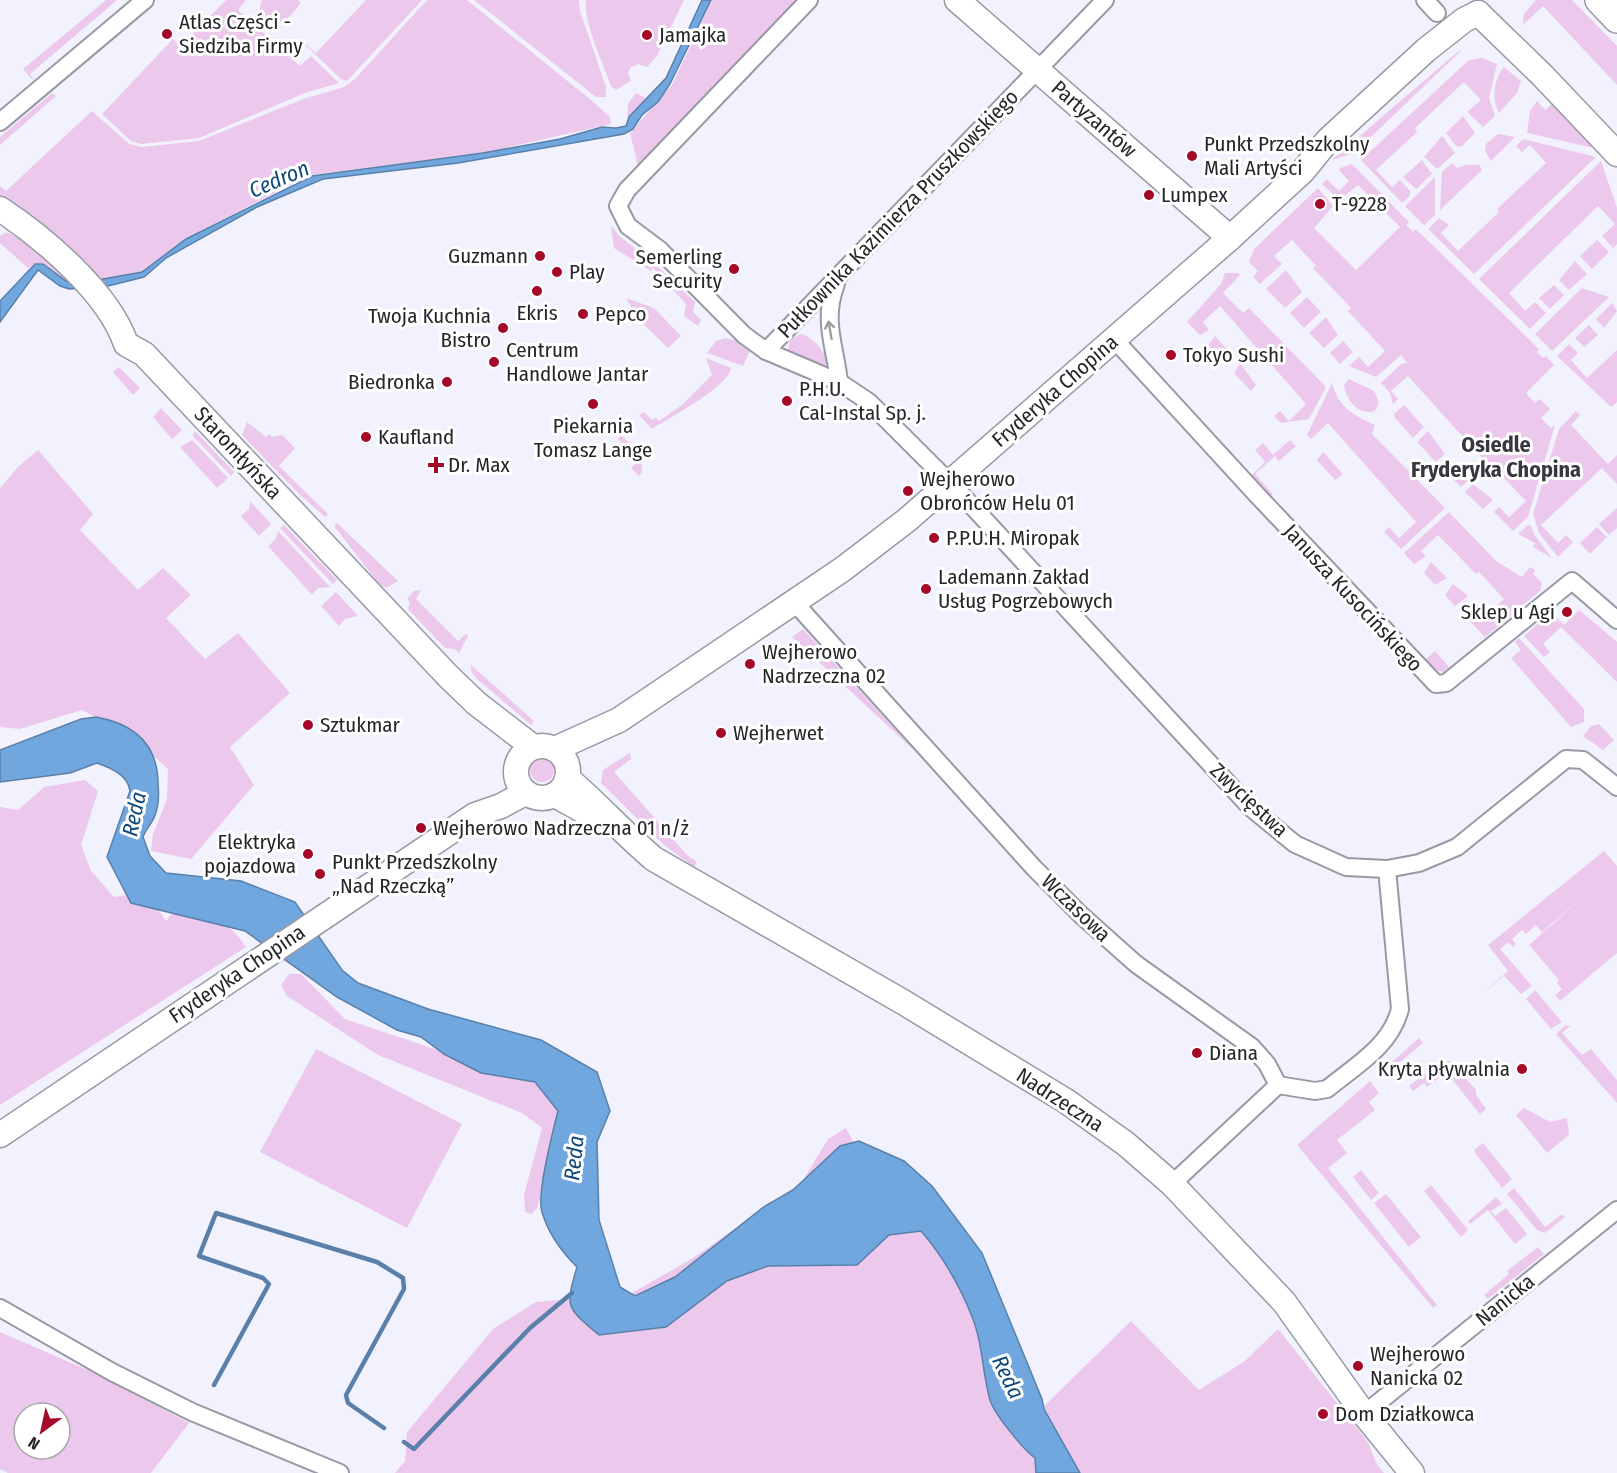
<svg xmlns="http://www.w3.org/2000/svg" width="1617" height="1473" viewBox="0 0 1617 1473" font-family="'Fira Sans Condensed',sans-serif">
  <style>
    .green { fill: #ebc8ec; fill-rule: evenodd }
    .water { fill: #71a7df; stroke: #5a80a9; stroke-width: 1.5 }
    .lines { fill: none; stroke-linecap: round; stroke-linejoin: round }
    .stream { stroke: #5a80a9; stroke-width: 4.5 }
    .street-casing { stroke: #9999a5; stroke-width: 20 }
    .secondary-casing { stroke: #9999a5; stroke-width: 27 }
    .primary-casing { stroke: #9999a5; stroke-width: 30 }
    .street { stroke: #fff; stroke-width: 16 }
    .secondary { stroke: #fff; stroke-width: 24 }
    .primary { stroke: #fff; stroke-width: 27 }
    .oneway { stroke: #9d9d9f }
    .poi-dot { fill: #a40728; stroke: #fff; stroke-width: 2 }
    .labels { text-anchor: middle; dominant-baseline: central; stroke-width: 6; stroke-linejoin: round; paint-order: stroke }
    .poi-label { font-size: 21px; fill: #26262a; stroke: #fff; text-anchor: start }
    .street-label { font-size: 21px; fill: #26262a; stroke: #fff }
    .water-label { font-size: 22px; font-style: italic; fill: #0d477b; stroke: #fff }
    .neighbourhood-label { font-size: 22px; font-weight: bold; fill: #383741; stroke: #fff }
  </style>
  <rect width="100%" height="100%" fill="#f2f2ff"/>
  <g class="green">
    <polygon points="106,0 117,0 30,74 35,83 23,69"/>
    <polygon points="226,0 246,0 238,10 300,66 311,56 339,83 305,93 199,138 141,144 131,141 102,114 173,39 181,46"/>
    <path d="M 262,0 L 298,0 L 301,3 C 296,9 290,18 283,21 C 268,28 255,14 262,0 Z"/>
    <polygon points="366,0 422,0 347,81 341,79 298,38 316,53"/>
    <path d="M 427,0 L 467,0 L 591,100 L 610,117 L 611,124 L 482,153 L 310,175 L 186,238 L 142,271 L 103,279 L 97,279 C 69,245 36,221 0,197 L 0,186 L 6,191 L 92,111 L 129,144 L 142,147 L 199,141 L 303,99 L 344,87 L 355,79 Z"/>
    <polygon points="474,0 579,0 580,11 606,87 606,97 596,97"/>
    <path d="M 586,0 L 684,0 L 657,56 L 647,67 L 638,64 L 631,67 L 628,73 L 631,81 L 616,90 L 611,86 C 604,66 582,19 586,0 Z"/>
    <polygon points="712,0 798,0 638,166 630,133 672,85"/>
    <polygon points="1536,0 1572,0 1617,46 1617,85 1543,6 1523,25 1524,14"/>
    <polygon points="1463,49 1354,153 1332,160 1455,54"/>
    <polygon points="1482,58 1497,64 1489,98 1495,116 1483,127 1467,112 1481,100 1464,82 1415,128 1417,132 1376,170 1392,187 1400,180 1410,191 1410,196 1402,203 1361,160 1469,60"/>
    <path d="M 1504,67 L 1521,81 L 1517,93 L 1499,113 C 1491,99 1494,79 1504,67 Z"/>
    <polygon points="52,93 56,96 0,145 0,137"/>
    <polygon points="636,93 648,99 627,118 628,104"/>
    <polygon points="1537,101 1545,110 1553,103 1594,148 1527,133 1530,111"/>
    <polygon points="1463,116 1475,133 1461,147 1456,146 1446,133"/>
    <polygon points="1498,134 1515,137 1491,161 1485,151 1486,144"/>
    <polygon points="1442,136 1455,153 1437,169 1424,157"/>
    <polygon points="1523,139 1596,157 1474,274 1428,229 1439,218 1449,225 1441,233 1458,251 1499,212 1497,209 1546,163 1530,145 1522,152 1516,146"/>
    <polygon points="1422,160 1432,174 1416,189 1403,177"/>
    <polygon points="1601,161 1617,208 1617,244 1613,248 1602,236 1615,224 1598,206 1509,293 1525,311 1535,302 1546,313 1530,329 1479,279"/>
    <polygon points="1452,163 1457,168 1466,165 1479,165 1482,170 1440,210 1442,172"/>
    <polygon points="1352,164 1409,222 1406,225 1413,232 1416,229 1539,349 1537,352 1543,358 1546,356 1554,365 1526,393 1535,403 1540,399 1550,409 1541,418 1551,428 1555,425 1528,517 1513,531 1494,512 1499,507 1509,517 1526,501 1502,476 1500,478 1408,376 1391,391 1398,399 1393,404 1390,393 1381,383 1401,364 1407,363 1401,355 1376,377 1349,366 1359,357 1368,367 1385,351 1348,311 1351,308 1313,268 1316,266 1292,240 1274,256 1282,264 1260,284 1253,277 1258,271 1249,262 1254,249 1318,188 1333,206 1314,228 1356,270 1400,227 1358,185 1339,200 1322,184 1327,179 1339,191 1349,181 1338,169"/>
    <polygon points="1435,177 1435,215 1424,225 1405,206"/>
    <polygon points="611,225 619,236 653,262 695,302 693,312 701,320 698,326 684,316 686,304 653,268 651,271 614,248"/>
    <polygon points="6,232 36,247 71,281 66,281 43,263 35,264 28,268 0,243 0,236"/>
    <polygon points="1597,240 1609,252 1592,269 1580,256"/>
    <polygon points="1575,261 1587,274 1569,290 1559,280"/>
    <polygon points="1286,270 1302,292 1285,308 1266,289"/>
    <polygon points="1225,273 1238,273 1240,275 1223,293 1243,313 1249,308 1326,387 1309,419 1281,423 1274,416 1280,411 1289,421 1306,404 1220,306 1203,322 1209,330 1200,335 1187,322 1221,284"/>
    <polygon points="1554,285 1564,295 1550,309 1539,298"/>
    <polygon points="1582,288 1609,297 1552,351 1535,334"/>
    <polygon points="1307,297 1321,312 1304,328 1290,313"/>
    <polygon points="626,298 654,308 681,336 668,348 639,320"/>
    <polygon points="1612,303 1617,311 1604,328 1596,319"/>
    <polygon points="1326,317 1338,335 1324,348 1309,333"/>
    <polygon points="1589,325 1598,335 1584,347 1575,338"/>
    <path d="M 801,334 C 812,337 825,351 827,362 L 823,367 L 791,353 L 788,349 L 791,338 Z"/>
    <polygon points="1215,336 1235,358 1225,363 1208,345"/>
    <polygon points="725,338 740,342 750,351 743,366 707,353 716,341"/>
    <polygon points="1343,341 1353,352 1340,364 1330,353"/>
    <polygon points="1569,344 1578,353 1571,360 1587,378 1617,350 1617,402 1611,407 1557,356"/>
    <path d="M 706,358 L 731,368 C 727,388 670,417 652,429 L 639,415 L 644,412 L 652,420 L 656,417 L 659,421 L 682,405 L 712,375 Z"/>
    <polygon points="1240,363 1256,385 1251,391 1234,373"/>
    <polygon points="119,367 140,388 133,395 113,372"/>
    <path d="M 1349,379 L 1374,391 L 1379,402 L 1375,411 C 1358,416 1346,400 1344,385 Z"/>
    <path d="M 1332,383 C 1339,408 1353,415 1375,425 L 1372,434 L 1445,508 L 1401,549 L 1384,532 L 1389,527 L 1399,538 L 1416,522 L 1328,423 L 1311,439 L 1307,435 Z"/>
    <polygon points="1404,405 1424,427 1413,438 1395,418 1394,414"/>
    <polygon points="161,408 182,430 172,439 153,417"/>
    <polygon points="1576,411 1580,415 1571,425 1608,464 1617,455 1617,484 1602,468 1541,525 1558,543 1566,535 1573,542 1558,557 1539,533 1533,514 1559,429"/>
    <polygon points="247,422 266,437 269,434 272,437 282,435 295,448 279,466 328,514 325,517 298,493 242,435"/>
    <polygon points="195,431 234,472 231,476 193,436"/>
    <polygon points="1428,431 1445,454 1436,462 1417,442"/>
    <polygon points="621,435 641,454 642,472 639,476 631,468 639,459 618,439"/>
    <polygon points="192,440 228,478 217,488 180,447"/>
    <polygon points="1290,440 1296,446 1279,461 1275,456 1255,474 1273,494 1270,498 1250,477 1265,462 1255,450 1263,443 1273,455"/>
    <polygon points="38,450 93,514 80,530 138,590 163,568 191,595 166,618 205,659 238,633 290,693 230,747 254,785 191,859 151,851 153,834 167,799 168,769 131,736 82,710 20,729 0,727 0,488 18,467"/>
    <polygon points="1323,452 1343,474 1335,480 1317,460"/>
    <polygon points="1450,460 1469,480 1461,487 1442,468"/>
    <polygon points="1473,484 1493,500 1483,509 1465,492"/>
    <polygon points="250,501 271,524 259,536 241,516 249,509"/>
    <polygon points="1617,508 1617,528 1609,535 1599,524"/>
    <polygon points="1449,512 1496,561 1522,577 1530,567 1535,570 1533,574 1542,583 1540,591 1485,637 1464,615 1473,602 1486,615 1504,599 1479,572 1476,574 1438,535 1421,551 1426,556 1414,564 1404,553"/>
    <polygon points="337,523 398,581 386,588 379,584 334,526"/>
    <polygon points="284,525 337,580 333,584 280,528"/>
    <polygon points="1528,525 1531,526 1535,536 1552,558 1533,547 1535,543 1518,534"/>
    <polygon points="1597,527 1607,537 1590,554 1580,543"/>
    <polygon points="278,531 330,587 318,588 312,595 268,546 275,540"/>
    <polygon points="1431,562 1447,578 1435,585 1424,573"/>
    <polygon points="1453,584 1468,596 1455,606 1445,595"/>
    <polygon points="421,590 416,599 458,641 466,634 468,636 459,653 455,649 445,648 408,609 410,602 407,599 414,591"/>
    <polygon points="336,592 358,616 345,619 339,626 321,606"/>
    <polygon points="1579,610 1617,642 1617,682 1561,627 1543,644 1550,652 1544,657 1524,636 1551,612 1564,625"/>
    <polygon points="803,629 918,754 792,637"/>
    <polygon points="1519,638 1584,709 1584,722 1571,727 1511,658 1521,650 1515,642"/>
    <polygon points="1417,651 1425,660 1435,651 1449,667 1468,651 1443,672 1433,669 1431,671 1413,653"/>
    <polygon points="471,665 534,721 531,725 476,678 471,671"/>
    <polygon points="1599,724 1614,740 1603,750 1583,736 1591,726"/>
    <polygon points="630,753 631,759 614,772 688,856 697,862 694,867 664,845 601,783 603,770"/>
    <circle cx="542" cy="770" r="12"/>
    <path d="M 85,780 L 98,791 L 81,845 L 91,871 L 114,897 L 146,892 L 166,921 L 177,907 C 207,911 229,921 246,947 L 0,1105 L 0,807 L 18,810 L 44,787 Z"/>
    <polygon points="1604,851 1617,866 1617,953 1560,1001 1555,995 1562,989 1557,983 1559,980 1529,945 1584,896 1542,932 1536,925 1526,934 1522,930 1512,939 1516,944 1513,947 1508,942 1500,949 1532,986 1521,994 1504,976 1482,994 1508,971 1488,945"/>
    <path d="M 289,974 L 301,974 L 345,1019 L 530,1081 C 537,1085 546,1088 550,1093 C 578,1124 548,1175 537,1208 L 531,1214 L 525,1212 L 524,1195 L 542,1128 L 522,1113 L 378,1055 L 287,996 L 281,985 Z"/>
    <polygon points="1535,990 1562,1022 1551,1029 1526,999"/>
    <polygon points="1565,1025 1570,1026 1562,1033 1582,1055 1591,1049 1617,1080 1617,1103 1556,1034"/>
    <polygon points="1419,1038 1423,1043 1393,1068 1399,1077 1391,1078 1384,1069"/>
    <polygon points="316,1049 462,1124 407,1228 260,1152"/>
    <polygon points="1450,1061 1476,1090 1476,1095 1486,1109 1480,1114 1446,1072 1427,1087 1424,1083 1413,1091 1409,1086 1440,1062"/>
    <polygon points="1370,1081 1379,1093 1369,1102 1375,1110 1337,1140 1347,1153 1328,1168 1437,1305 1433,1308 1297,1145"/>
    <polygon points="1524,1108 1550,1122 1567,1118 1569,1135 1547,1153 1516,1115"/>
    <polygon points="846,1128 892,1216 925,1217 1050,1473 395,1473 405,1461 407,1432 493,1329 536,1302 630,1294 693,1258 802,1182 828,1139"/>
    <polygon points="1483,1143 1512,1179 1502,1188 1476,1154 1474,1150"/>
    <polygon points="1361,1170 1379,1193 1371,1200 1353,1177"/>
    <polygon points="1431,1185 1468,1230 1461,1237 1424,1191"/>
    <polygon points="1514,1188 1545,1227 1562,1214 1565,1217 1545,1233 1537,1230 1507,1194"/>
    <polygon points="1386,1194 1421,1237 1409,1247 1374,1203"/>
    <polygon points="1496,1197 1502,1204 1491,1211 1495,1216 1506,1208 1527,1234 1515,1244 1488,1210 1470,1224 1468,1221"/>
    <polygon points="1538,1247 1544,1254 1488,1299 1484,1295 1509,1274 1507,1271"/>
    <polygon points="1131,1321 1199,1390 1245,1361 1278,1329 1368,1442 1376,1463 1384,1473 1066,1473 1040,1410"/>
    <path d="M 0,1332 L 97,1374 L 189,1423 L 151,1473 L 8,1473 L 0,1469 ZM 24,1413 L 60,1413 L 60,1449 L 24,1449 Z"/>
  </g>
  <g class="water">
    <polygon points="702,0 711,0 670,84 658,102 642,115 633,129 624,134 458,163 323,179 257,207 166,258 144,277 108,286 69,289 60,286 38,270 0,322 0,301 35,264 43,264 66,281 103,279 142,272 186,239 312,176 483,153 560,139 602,127 616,128 626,126 629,117 666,78"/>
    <path d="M 96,717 C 135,724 158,744 158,784 C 159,794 159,803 156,812 C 154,822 146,828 143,837 L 150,856 L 166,873 L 241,881 L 295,902 L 342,970 L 358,983 L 428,1009 L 541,1040 L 597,1072 L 610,1111 L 597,1142 L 599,1220 L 620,1287 L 635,1296 L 675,1277 L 765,1206 L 793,1190 L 840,1146 L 859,1141 L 904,1161 L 932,1186 L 982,1253 L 1042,1399 L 1044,1409 L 1080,1473 L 1036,1473 L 1035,1458 C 1022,1448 995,1415 990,1400 C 982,1372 983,1342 971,1314 C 959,1285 942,1255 921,1231 L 889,1235 L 857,1265 L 768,1266 L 727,1281 L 666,1327 L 599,1335 C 566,1307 565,1308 577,1267 C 562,1252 548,1233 542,1212 C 536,1194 553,1131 558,1111 L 535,1082 L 481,1073 L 444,1054 L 421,1037 L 397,1030 L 337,997 L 245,931 L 131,903 L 107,857 L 130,791 C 128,775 111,768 97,763 L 70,773 L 0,782 L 0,750 L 81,719 Z"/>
  </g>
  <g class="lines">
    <g class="stream">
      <polyline points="214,1385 269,1284 263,1278 199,1256 216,1213 377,1262 403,1278 404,1289 346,1395 348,1403 384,1428"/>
      <polyline points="404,1442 414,1449 530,1328 572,1293"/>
    </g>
    <defs>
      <g id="street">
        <polyline points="809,0 627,190 618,206 628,226 660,250 744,335 766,351 839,382 869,402 960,493 1250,807 1295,844 1346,867 1387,869 1419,863 1457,847 1566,759 1583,760 1617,787"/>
        <polyline points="1425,0 1437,13"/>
        <polyline points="0,122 145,0"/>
        <path d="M 836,284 C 822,321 835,345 839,382"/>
        <polyline points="1114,339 1257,495 1436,684 1446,683 1572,581 1617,620"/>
        <polyline points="766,351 1105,0"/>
        <polyline points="794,602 1034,868 1081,915 1136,964 1252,1047 1267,1064 1278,1085 1172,1184"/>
        <path d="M 1278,1085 L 1315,1091 L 1327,1089 C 1355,1066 1391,1046 1400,1009 L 1387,869"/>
        <polyline points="0,1308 112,1372 192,1412 340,1473"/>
        <polyline points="1364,1414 1617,1210"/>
      </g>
      <g id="secondary">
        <polyline points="957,0 1230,238"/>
        <polyline points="1478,13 1542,75 1617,154"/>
        <path d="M 0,209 C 44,238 109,293 126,344 L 144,354 L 448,676 L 476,703 L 533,747"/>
        <circle cx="542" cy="772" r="26"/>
        <polyline points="555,749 619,720 843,569 907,520 1230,238 1303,171 1328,140 1426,50 1464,20 1478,13"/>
        <path d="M 567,778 C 598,804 623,833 654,859 L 903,1002 L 1066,1101 L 1126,1144 L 1172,1184 L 1284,1302 L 1364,1414 L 1412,1473"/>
        <polyline points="555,795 607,824"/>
        <polyline points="0,1135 475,815 501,806 525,793"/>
      </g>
      <polyline id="primary" points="1599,0 1617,19"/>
    </defs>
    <use href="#street" class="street-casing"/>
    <use href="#secondary" class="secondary-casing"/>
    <use href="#primary" class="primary-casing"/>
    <use href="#street" class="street"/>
    <use href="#secondary" class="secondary"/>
    <use href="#primary" class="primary"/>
  </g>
  <defs><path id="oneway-shaft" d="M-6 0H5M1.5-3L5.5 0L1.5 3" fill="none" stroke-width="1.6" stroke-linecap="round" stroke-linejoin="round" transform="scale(1.5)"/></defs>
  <use class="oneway" href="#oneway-shaft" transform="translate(830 330) rotate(-100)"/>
  <g class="poi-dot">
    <circle cx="167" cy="34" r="6"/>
    <circle cx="647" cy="35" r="6"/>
    <circle cx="1192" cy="156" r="6"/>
    <circle cx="1149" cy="195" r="6"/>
    <circle cx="1320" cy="204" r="6"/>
    <circle cx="540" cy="256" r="6"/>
    <circle cx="734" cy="269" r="6"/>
    <circle cx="557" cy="272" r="6"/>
    <circle cx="537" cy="291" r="6"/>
    <circle cx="583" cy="314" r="6"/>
    <circle cx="503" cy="328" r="6"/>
    <circle cx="1171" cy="355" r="6"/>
    <circle cx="494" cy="362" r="6"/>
    <circle cx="447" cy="382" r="6"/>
    <circle cx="787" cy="401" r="6"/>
    <circle cx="593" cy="404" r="6"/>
    <circle cx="366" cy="437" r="6"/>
    <path d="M433 456h6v6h6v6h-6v6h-6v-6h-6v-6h6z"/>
    <circle cx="908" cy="491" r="6"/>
    <circle cx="934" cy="538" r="6"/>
    <circle cx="926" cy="589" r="6"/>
    <circle cx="1567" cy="612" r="6"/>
    <circle cx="750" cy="664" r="6"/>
    <circle cx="308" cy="725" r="6"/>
    <circle cx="721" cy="733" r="6"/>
    <circle cx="421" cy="828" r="6"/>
    <circle cx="308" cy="854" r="6"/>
    <circle cx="320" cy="874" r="6"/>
    <circle cx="1197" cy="1053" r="6"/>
    <circle cx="1522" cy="1069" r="6"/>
    <circle cx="1358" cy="1366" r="6"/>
    <circle cx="1323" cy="1414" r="6"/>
  </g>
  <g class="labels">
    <g class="poi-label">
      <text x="179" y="22">Atlas Części -<tspan x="179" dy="24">Siedziba Firmy</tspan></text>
      <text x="659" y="35">Jamajka</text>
      <text x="1204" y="144">Punkt Przedszkolny<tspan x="1204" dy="24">Mali Artyści</tspan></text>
      <text x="1161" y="195">Lumpex</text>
      <text x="1332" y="204">T-9228</text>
      <text x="528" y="256" text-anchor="end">Guzmann</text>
      <text x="722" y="257" text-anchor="end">Semerling<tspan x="722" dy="24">Security</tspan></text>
      <text x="569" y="272">Play</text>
      <text x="537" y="313" text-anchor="middle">Ekris</text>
      <text x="595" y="314">Pepco</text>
      <text x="491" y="316" text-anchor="end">Twoja Kuchnia<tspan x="491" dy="24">Bistro</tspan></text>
      <text x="506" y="350">Centrum<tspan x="506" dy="24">Handlowe Jantar</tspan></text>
      <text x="1183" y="355">Tokyo Sushi</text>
      <text x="435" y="382" text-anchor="end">Biedronka</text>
      <text x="799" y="389">P.H.U.<tspan x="799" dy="24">Cal-Instal Sp. j.</tspan></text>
      <text x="593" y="426" text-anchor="middle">Piekarnia<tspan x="593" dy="24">Tomasz Lange</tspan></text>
      <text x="378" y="437">Kaufland</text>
      <text x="448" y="465">Dr. Max</text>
      <text x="920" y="479">Wejherowo<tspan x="920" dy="24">Obrońców Helu 01</tspan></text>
      <text x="946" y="538">P.P.U.H. Miropak</text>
      <text x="938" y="577">Lademann Zakład<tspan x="938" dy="24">Usług Pogrzebowych</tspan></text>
      <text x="1555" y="612" text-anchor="end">Sklep u Agi</text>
      <text x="762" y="652">Wejherowo<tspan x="762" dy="24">Nadrzeczna 02</tspan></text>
      <text x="320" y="725">Sztukmar</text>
      <text x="733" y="733">Wejherwet</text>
      <text x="433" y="828">Wejherowo Nadrzeczna 01 n/ż</text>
      <text x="296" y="842" text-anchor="end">Elektryka<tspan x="296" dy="24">pojazdowa</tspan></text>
      <text x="332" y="862">Punkt Przedszkolny<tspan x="332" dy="24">„Nad Rzeczką”</tspan></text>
      <text x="1209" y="1053">Diana</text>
      <text x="1510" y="1069" text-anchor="end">Kryta pływalnia</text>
      <text x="1370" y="1354">Wejherowo<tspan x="1370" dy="24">Nanicka 02</tspan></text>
      <text x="1335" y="1414">Dom Działkowca</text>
    </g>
    <g class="street-label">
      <text transform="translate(1094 119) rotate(41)">Partyzantów</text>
      <text transform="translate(898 214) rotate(-46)">Pułkownika Kazimierza Pruszkowskiego</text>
      <text transform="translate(1055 391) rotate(-41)">Fryderyka Chopina</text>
      <text transform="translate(238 453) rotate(47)">Staromłyńska</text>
      <text transform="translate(1353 598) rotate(47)">Janusza Kusocińskiego</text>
      <text transform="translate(1249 800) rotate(43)">Zwycięstwa</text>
      <text transform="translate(1076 908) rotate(44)">Wczasowa</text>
      <text transform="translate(237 974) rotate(-34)">Fryderyka Chopina</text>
      <text transform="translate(1060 1100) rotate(33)">Nadrzeczna</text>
      <text transform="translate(1505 1300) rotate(-39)">Nanicka</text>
    </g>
    <g class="water-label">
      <text transform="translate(279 179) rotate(-23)">Cedron</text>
      <text transform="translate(134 814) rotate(-78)">Reda</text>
      <text transform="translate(574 1158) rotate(-84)">Reda</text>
      <text transform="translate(1008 1377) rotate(64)">Reda</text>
    </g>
    <g class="neighbourhood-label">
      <text x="1496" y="444">Osiedle<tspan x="1496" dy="25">Fryderyka Chopina</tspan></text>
    </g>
  </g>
  <g transform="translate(42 1431) rotate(213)"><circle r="28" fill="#ffffff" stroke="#a8a8aa" stroke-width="1.5"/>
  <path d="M0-4.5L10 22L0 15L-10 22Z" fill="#a40728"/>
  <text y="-9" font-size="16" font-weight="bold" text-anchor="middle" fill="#26262a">N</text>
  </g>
</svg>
